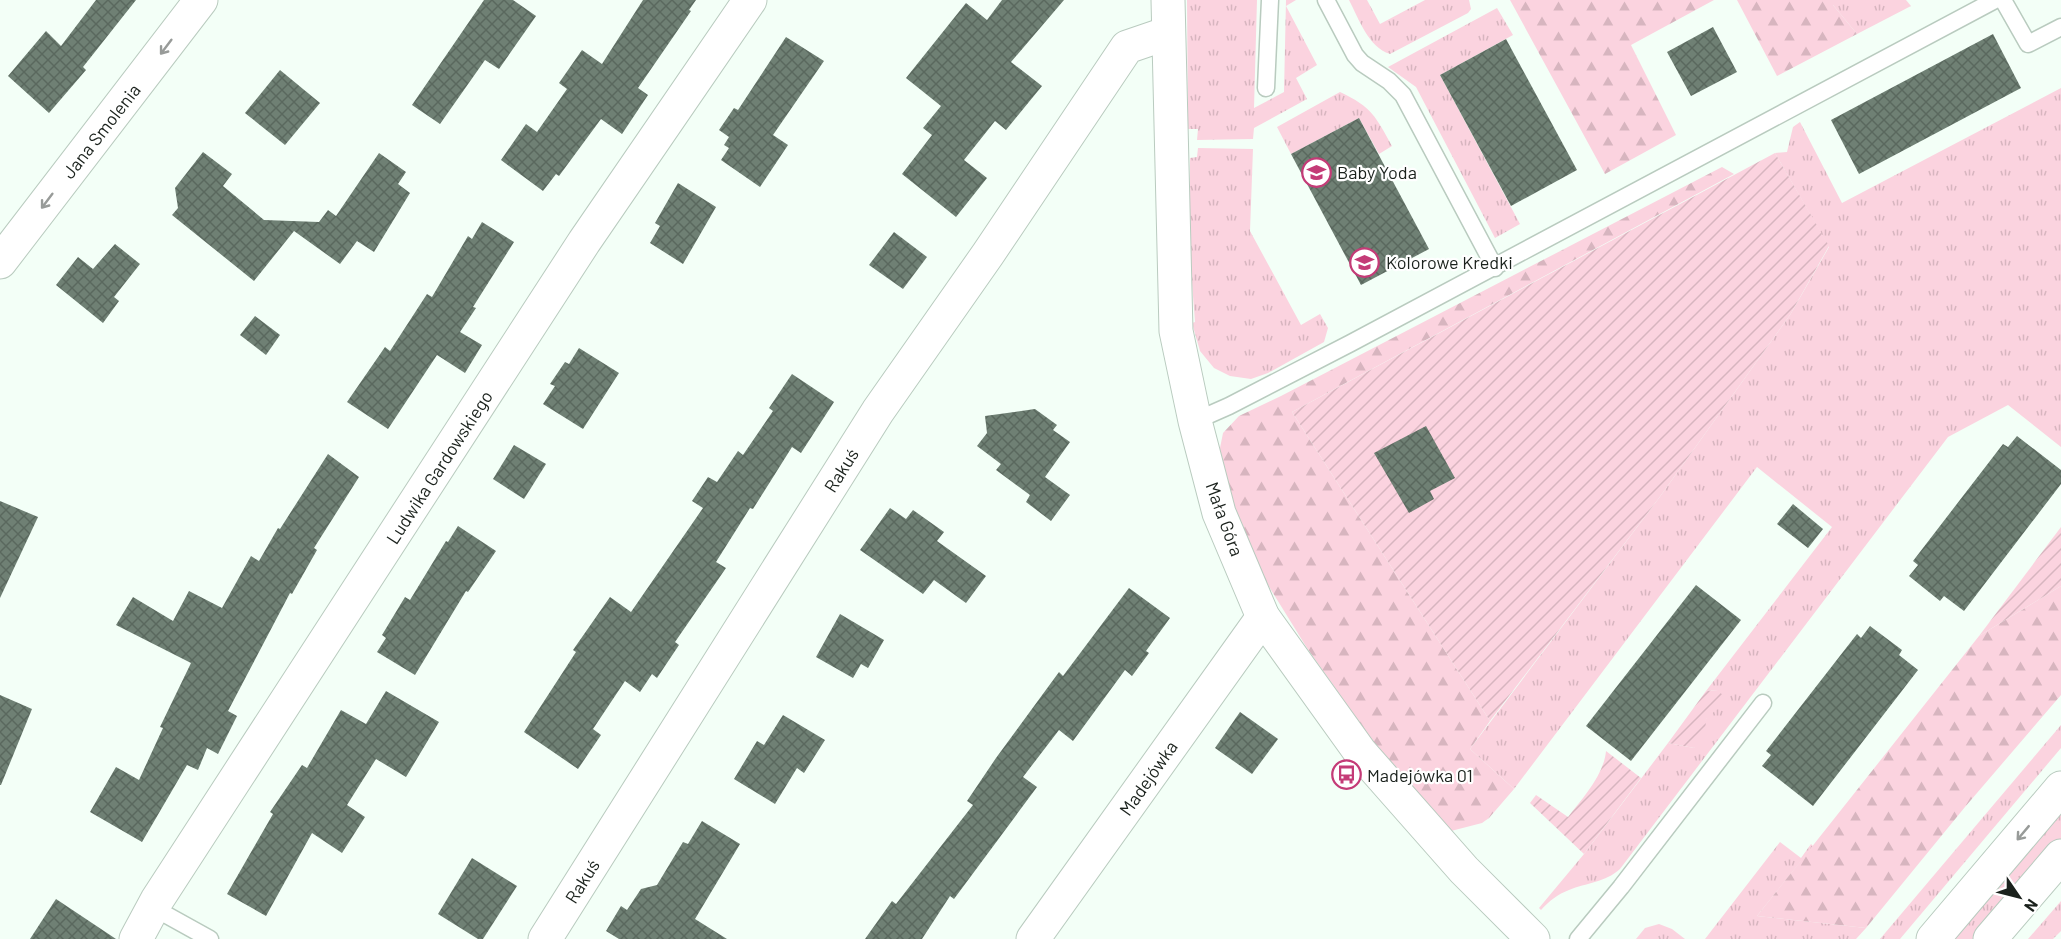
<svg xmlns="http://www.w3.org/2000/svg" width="2061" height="939" viewBox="0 0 2061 939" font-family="Barlow,sans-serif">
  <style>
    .grass { fill: url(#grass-tufts) }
    .forest { fill: url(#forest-firs) }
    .garden { fill: url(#garden-furrows) }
    .building { fill: url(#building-cross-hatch) }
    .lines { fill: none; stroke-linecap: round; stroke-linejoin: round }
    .service-casing { stroke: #b9cbbf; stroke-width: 19 }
    .minor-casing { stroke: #b9cbbf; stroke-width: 35 }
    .tertiary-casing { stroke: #b9cbbf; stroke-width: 35 }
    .service { stroke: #fff; stroke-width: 16 }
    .minor { stroke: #fff; stroke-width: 33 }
    .tertiary { stroke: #fff; stroke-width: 33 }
    .oneway { stroke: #989b99 }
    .labels { text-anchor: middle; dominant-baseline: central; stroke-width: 4.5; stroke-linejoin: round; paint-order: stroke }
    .street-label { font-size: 18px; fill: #1a211c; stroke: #fff }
    .poi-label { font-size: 18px; fill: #1a211c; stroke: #fff; text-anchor: start }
  </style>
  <defs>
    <pattern id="grass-tufts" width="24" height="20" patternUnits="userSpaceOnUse" patternTransform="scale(1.5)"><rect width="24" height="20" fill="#fbd3df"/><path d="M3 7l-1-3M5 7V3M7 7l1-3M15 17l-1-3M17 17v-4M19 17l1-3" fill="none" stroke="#d7b5bf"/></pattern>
    <pattern id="forest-firs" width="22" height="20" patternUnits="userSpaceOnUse" patternTransform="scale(1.5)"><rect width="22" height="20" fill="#fbd3df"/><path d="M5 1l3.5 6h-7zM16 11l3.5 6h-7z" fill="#d7b5bf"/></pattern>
    <pattern id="garden-furrows" width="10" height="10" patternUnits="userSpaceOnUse" patternTransform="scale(1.5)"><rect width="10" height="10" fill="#fbd3df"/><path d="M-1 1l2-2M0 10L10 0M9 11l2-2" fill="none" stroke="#d7b5bf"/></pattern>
    <pattern id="building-cross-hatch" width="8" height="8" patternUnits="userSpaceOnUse" patternTransform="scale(1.5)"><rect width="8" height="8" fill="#6f8074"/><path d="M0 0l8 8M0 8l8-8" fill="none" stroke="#5a685e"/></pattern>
  </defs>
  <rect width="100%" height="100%" fill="#f3fff7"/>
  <g class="grass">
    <polygon points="1187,0 1257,0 1254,108 1284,92 1286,0 1296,0 1286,6 1317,65 1296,78 1307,99 1254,128 1253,139 1197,140 1198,129 1188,129"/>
    <path d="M 1349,0 L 1367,0 L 1380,24 L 1425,0 L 1469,0 L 1471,9 L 1468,13 L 1390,54 C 1368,47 1359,19 1349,0 Z"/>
    <polygon points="1833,0 1906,0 1911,6 1857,34 1833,5"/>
    <polygon points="1497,8 1513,35 1440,75 1520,224 1495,238 1416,87 1388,67"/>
    <path d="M 2061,88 L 2061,447 L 2008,405 L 1948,437 L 1620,869 C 1606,882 1586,883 1569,890 C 1558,894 1549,901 1541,910 L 1539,908 L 1584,854 L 1668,743 L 1694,748 L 1718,690 L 1706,691 L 1832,527 L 1757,467 L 1514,789 L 1470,749 L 1659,498 L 1790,315 L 1829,247 L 1775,153 L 1787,152 L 1793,127 L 1800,122 L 1842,203 Z"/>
    <path d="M 1340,92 C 1372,107 1376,117 1392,146 L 1379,154 L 1359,118 L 1291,154 L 1277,127 Z"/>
    <polygon points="1198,148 1253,149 1250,231 1301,325 1320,314 1328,328 1324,342 1268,373 1251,379 1230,376 1214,368 1200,351 1192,323 1195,322 1190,256 1190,158 1197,157"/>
    <polygon points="2061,725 2061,748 1900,939 1880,939"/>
    <polygon points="2061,809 2061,844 1980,939 1950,939"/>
    <polygon points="1780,842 1801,858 1811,844 1813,846 1757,916 1866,928 1856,939 1705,939"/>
    <polygon points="2061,901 2061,931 2053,939 2028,939"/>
    <polygon points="1659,924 1672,929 1685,939 1636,939 1645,928"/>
  </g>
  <g class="forest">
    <polygon points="1510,0 1714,0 1631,45 1676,135 1605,174"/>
    <polygon points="1737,0 1833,0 1833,5 1857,34 1777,76"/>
    <polygon points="1722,167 1734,174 1292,412 1490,721 1470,749 1514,789 1489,818 1482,823 1451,831 1390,766 1307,648 1263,577 1232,501 1219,453 1223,433 1239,416 1281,396"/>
    <polygon points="2061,586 2061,695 1965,807 1866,928 1757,916 1979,636"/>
  </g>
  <g class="garden">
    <polygon points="1775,153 1829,246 1790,315 1659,498 1490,721 1292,412"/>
    <polygon points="2061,527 2061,586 1979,636"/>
    <polygon points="1718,690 1727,700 1706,719 1705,735 1694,748 1668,743 1706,691"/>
    <path d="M 1606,751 L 1641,778 L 1584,854 L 1530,803 L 1536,795 L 1568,817 C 1582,799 1604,775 1606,751 Z"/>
  </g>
  <g class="building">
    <polygon points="96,0 136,0 83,67 86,70 49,113 8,76 46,31 61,46"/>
    <polygon points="484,0 513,0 536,16 499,69 485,60 440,124 412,105"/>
    <polygon points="643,0 696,0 689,10 691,11 638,88 648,95 622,134 601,119 559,176 556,174 543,191 501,160 526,124 537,132 567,89 559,83 582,50 602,64"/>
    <polygon points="1002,0 1064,0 1011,62 1042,86 1006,130 995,121 964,160 987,178 956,217 902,174 932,135 923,128 941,106 906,78 966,3 987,20"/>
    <polygon points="1713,27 1737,72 1691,96 1667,52"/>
    <polygon points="1993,34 2021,88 1859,174 1831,120"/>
    <polygon points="786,37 824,61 773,135 788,145 760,187 721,160 729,148 724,145 729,137 719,130 734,108 738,110"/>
    <polygon points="1506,39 1577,170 1511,206 1440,75"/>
    <polygon points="280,70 320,103 285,145 245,113"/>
    <polygon points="1359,118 1429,249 1361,285 1291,154"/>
    <polygon points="203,152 232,174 223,186 264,220 319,222 328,210 336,216 379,153 406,172 398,184 410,193 374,252 357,241 340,264 294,231 254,281 172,215 178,208 175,188"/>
    <polygon points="678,183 716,207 683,264 650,243 660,226 655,223"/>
    <polygon points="482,222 514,242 473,307 476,308 460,332 482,345 465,373 437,355 388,429 347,402 385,347 390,351 427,294 432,297 468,236 472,239"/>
    <polygon points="894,232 927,257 903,289 869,265"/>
    <polygon points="115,244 140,264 114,297 119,301 103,323 56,285 78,257 93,269"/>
    <polygon points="255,316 280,335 266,355 240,335"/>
    <polygon points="579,348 619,373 583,429 543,404 555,386 550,384 565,362 569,364"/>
    <polygon points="792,374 834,402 801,453 792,447 753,509 750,508 716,562 726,568 675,642 679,645 657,678 652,674 640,692 625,681 593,729 601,735 578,769 524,732 576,652 573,650 610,597 631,612 703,508 692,501 708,477 717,482 738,451 743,455 773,411 769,408"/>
    <polygon points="1035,409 1057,425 1053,430 1070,442 1045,477 1070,495 1051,521 1026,502 1030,495 996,470 1001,464 977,446 987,433 985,416"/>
    <polygon points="1426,426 1455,478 1430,491 1434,499 1409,513 1374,453"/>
    <polygon points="2017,436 2061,470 2061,484 1964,611 1944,596 1940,601 1909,576 1918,565 1913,561 2003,444 2008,447"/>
    <polygon points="514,445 546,464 524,499 493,479"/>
    <polygon points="328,454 359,477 314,548 317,550 292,594 290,593 228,711 237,716 218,754 207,748 198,770 187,765 142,842 90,812 116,767 139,780 163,728 160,727 191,663 116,625 133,597 173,621 189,591 222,608 251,556 259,561 278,528 280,529"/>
    <polygon points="0,501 38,517 0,598"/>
    <polygon points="1793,504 1823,529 1808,548 1777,524"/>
    <polygon points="890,508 906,519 913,510 944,532 937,541 986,576 966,603 934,580 923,594 860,550"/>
    <polygon points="458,526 496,551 468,592 466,591 415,675 377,652 386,638 382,635 405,597 410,600 446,541 448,542"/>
    <polygon points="1696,585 1741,620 1631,761 1586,726"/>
    <polygon points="1129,588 1170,618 1146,651 1149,653 1132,676 1125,670 1073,741 1059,730 1023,777 1037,787 954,899 950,896 922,939 865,939 892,901 896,904 973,805 967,801 996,758 1059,672 1063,676"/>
    <polygon points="840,614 884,640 868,668 861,664 853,678 816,657"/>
    <polygon points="1870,626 1902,650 1899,655 1918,670 1813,806 1762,766 1771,755 1766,751 1857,634 1861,638"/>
    <polygon points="386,691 439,722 406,777 376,759 347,805 365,817 342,853 312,833 266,916 227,894 273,814 270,812 302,765 307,768 341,710 366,724"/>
    <polygon points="0,695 32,709 1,785 0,785"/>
    <polygon points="1240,712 1278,739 1252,774 1215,748"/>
    <polygon points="783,715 825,740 804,773 797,768 775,804 734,779 757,741 764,745"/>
    <polygon points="702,821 740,844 695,919 727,939 619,939 606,931 621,906 627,910 641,889 657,885 683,842 688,844"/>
    <polygon points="472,858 517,886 483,939 478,939 438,914"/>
    <polygon points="56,899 116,939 30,939"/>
  </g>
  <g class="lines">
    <defs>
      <g id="service">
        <polyline points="1326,0 1355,55 1362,63 1389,81 1403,95 1495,268"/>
        <polyline points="2003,0 2028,44 2061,27"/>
        <polyline points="1266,88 1270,0"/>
        <polyline points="1195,421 1229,406 1351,343 1995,0"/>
        <polyline points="154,908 210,939"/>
        <polyline points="1578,939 1621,887 1763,703"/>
      </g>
      <g id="minor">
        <polyline points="0,262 201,0"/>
        <polyline points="136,939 157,900 584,242 750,0"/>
        <polyline points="545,939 878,411 988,254 1127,47 1168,33"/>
        <polyline points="1033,939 1263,617"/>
      </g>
      <g id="tertiary">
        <polyline points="1168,0 1176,331 1195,421 1219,513 1263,617 1360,752 1464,870 1533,939"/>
        <polyline points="1933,939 2061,788"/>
        <polyline points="1990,939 2061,856"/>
      </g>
    </defs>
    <use href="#service" class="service-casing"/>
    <use href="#minor" class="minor-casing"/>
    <use href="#tertiary" class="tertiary-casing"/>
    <use href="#service" class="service"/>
    <use href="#minor" class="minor"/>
    <use href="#tertiary" class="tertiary"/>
  </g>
  <defs><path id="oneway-shaft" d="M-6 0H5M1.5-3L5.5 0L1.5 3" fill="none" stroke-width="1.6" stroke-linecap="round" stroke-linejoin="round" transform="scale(1.5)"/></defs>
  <g class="oneway">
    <use href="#oneway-shaft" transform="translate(166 47) rotate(127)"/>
    <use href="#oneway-shaft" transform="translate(47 201) rotate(127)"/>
    <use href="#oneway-shaft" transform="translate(2023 833) rotate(130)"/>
  </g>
  <defs>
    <symbol id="school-ring" viewBox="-11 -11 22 22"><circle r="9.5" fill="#fff" stroke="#c43b77" stroke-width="1.5"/><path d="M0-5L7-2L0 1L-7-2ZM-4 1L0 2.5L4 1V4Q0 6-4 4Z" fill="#c43b77"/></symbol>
    <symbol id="bus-ring" viewBox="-11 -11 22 22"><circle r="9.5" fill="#fff" stroke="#c43b77" stroke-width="1.5"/><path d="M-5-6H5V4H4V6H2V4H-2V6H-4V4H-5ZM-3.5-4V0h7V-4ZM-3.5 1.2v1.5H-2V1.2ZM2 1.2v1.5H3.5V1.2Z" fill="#c43b77"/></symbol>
  </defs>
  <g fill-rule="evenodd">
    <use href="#school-ring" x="1300" y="156" width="33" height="33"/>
    <use href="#school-ring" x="1348" y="246" width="33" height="33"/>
    <use href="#bus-ring" x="1330" y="758" width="33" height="33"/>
  </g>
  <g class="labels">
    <g class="street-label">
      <text transform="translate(101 131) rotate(-52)">Jana Smolenia</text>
      <text transform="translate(439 467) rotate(-57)">Ludwika Gardowskiego</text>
      <text transform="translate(841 470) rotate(-58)">Rakuś</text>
      <text transform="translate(1225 519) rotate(70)">Mała Góra</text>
      <text transform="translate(1148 778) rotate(-55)">Madejówka</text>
      <text transform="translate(582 881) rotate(-58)">Rakuś</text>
    </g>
    <g class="poi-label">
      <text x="1337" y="172">Baby Yoda</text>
      <text x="1386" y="262">Kolorowe Kredki</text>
      <text x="1367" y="775">Madejówka 01</text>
    </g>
  </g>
  <g transform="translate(2019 897) rotate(125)" stroke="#ffffff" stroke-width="4.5" paint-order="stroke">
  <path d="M0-4.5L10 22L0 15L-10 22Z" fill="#1a211c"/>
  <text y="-9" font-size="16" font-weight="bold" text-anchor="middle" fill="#1a211c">N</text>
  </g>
</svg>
